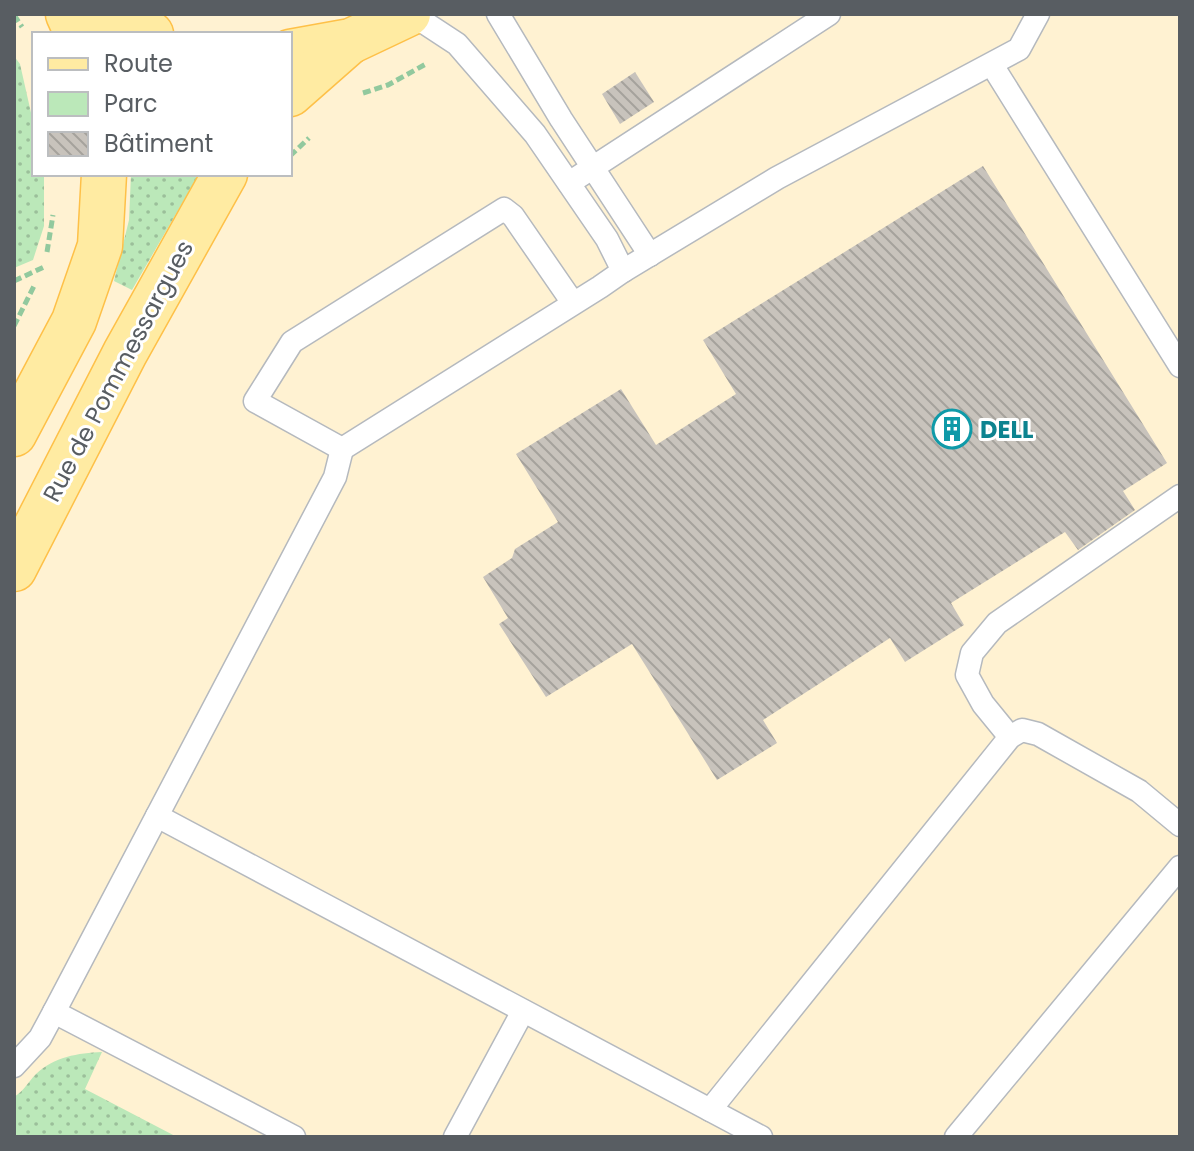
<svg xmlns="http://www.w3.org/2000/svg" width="1194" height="1151" viewBox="0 0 1194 1151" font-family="Poppins,sans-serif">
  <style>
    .commercial { fill: #fff2d2; fill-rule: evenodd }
    .green { fill: url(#green-dots) }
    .building { fill: url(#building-back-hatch) }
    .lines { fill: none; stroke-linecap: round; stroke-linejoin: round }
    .service-casing { stroke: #b5b9be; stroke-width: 25 }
    .primary-casing { stroke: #fec048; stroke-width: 47 }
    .path { stroke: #92c99e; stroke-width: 5; stroke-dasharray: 8 4; stroke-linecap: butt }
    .service { stroke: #fff; stroke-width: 22 }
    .primary { stroke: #ffeba2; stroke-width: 44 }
    .labels { text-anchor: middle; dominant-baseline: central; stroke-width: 6; stroke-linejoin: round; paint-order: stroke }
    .street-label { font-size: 24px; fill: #585d62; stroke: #fff }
    .culture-label { font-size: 24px; font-weight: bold; fill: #0d838f; stroke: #fff; text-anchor: start }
  </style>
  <defs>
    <pattern id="green-dots" width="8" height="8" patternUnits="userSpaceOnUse" patternTransform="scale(2)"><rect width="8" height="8" fill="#bbe8b9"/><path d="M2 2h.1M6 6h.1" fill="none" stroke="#9bbf9a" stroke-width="1.8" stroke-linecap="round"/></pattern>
    <pattern id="building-back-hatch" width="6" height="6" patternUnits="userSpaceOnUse" patternTransform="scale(2)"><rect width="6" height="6" fill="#c8c3bc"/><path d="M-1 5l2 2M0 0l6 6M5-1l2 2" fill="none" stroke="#a5a29c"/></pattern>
  </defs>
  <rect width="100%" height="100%" fill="#ede9df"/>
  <path class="commercial" d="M 14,14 L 1180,14 L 1180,1137 L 14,1137 ZM 34,34 L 290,34 L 290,174 L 34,174 Z"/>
  <g class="green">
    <polygon points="14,56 20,64 34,126 34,174 44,174 44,226 33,260 14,268"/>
    <polygon points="131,174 199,174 132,290 114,281 129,220"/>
    <path d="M 102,1052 L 85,1089 L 177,1137 L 14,1137 L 14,1097 C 24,1091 28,1082 36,1074 C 54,1057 78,1053 102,1052 Z"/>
  </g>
  <g class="building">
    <polygon points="635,72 654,102 620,124 602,94"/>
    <polygon points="983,166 1167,463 1123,491 1135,510 1078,550 1065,532 951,603 964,625 905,662 890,638 763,720 777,743 717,780 632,644 546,697 499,624 508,618 483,577 512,558 515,549 558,522 516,454 621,389 656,445 736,394 703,340"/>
  </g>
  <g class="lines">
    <defs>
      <g id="service">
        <polyline points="498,14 561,119 650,255"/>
        <polyline points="401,19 425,23 457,44 535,134 607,239 623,271"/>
        <polyline points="992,65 1180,366"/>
        <polyline points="569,183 829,14"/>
        <polyline points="573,303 513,216 504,209 292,342 255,401 342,449 600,287 623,271 777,178 1019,49 1038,14"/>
        <polyline points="1010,737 983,704 967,675 972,653 997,623 1180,496"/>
        <polyline points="157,816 761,1137"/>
        <polyline points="54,1012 294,1137"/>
        <polyline points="14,1066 40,1038 54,1012 335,477 342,449"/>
        <polyline points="710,1110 1010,737 1022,730 1038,734 1139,791 1180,825"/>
        <polyline points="455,1137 523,1011"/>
        <polyline points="956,1137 1180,867"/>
      </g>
      <g id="primary">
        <polyline points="68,14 77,34"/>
        <polyline points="105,14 151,34"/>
        <polyline points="290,52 351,41 408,14"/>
        <polyline points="290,94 348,43"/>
        <polyline points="14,434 74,321 100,246 104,174"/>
        <polyline points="14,569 125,353 225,174"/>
      </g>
    </defs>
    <use href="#service" class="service-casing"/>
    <use href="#primary" class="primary-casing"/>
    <g class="path">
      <polyline points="14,15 22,27"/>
      <polyline points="363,93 388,85 426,64"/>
      <polyline points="290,156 309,138"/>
      <polyline points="47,252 53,215"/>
      <polyline points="14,281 44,267"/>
      <polyline points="14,326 35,284"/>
    </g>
    <use href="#service" class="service"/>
    <use href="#primary" class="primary"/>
  </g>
  <defs>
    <symbol id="building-ring" viewBox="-11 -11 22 22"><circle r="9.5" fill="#fff" stroke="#0f9aa8" stroke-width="1.5"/><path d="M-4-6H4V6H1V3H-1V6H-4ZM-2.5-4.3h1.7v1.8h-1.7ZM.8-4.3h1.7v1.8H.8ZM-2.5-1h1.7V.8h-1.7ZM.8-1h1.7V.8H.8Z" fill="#0f9aa8"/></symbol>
  </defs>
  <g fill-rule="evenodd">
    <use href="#building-ring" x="930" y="407" width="44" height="44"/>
  </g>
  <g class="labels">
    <g class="street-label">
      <text transform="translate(118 371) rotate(-62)">Rue de Pommessargues</text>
    </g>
    <g class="culture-label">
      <text x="980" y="429">DELL</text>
    </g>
  </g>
  <rect width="1194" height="1151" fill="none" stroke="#585d62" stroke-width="32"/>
  <rect x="32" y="32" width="260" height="144" fill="#ffffff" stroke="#bcbec0" stroke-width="2"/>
  <rect x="48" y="58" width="40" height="12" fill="#ffeba2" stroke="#bcbec0" stroke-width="2"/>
  <text x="104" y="72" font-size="24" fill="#585d62">Route</text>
  <rect x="48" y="92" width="40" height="24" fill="#bbe8b9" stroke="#bcbec0" stroke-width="2"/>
  <text x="104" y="112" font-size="24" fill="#585d62">Parc</text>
  <rect x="48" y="132" width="40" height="24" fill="url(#building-back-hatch)" stroke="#bcbec0" stroke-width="2"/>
  <text x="104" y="152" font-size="24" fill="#585d62">Bâtiment</text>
</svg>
